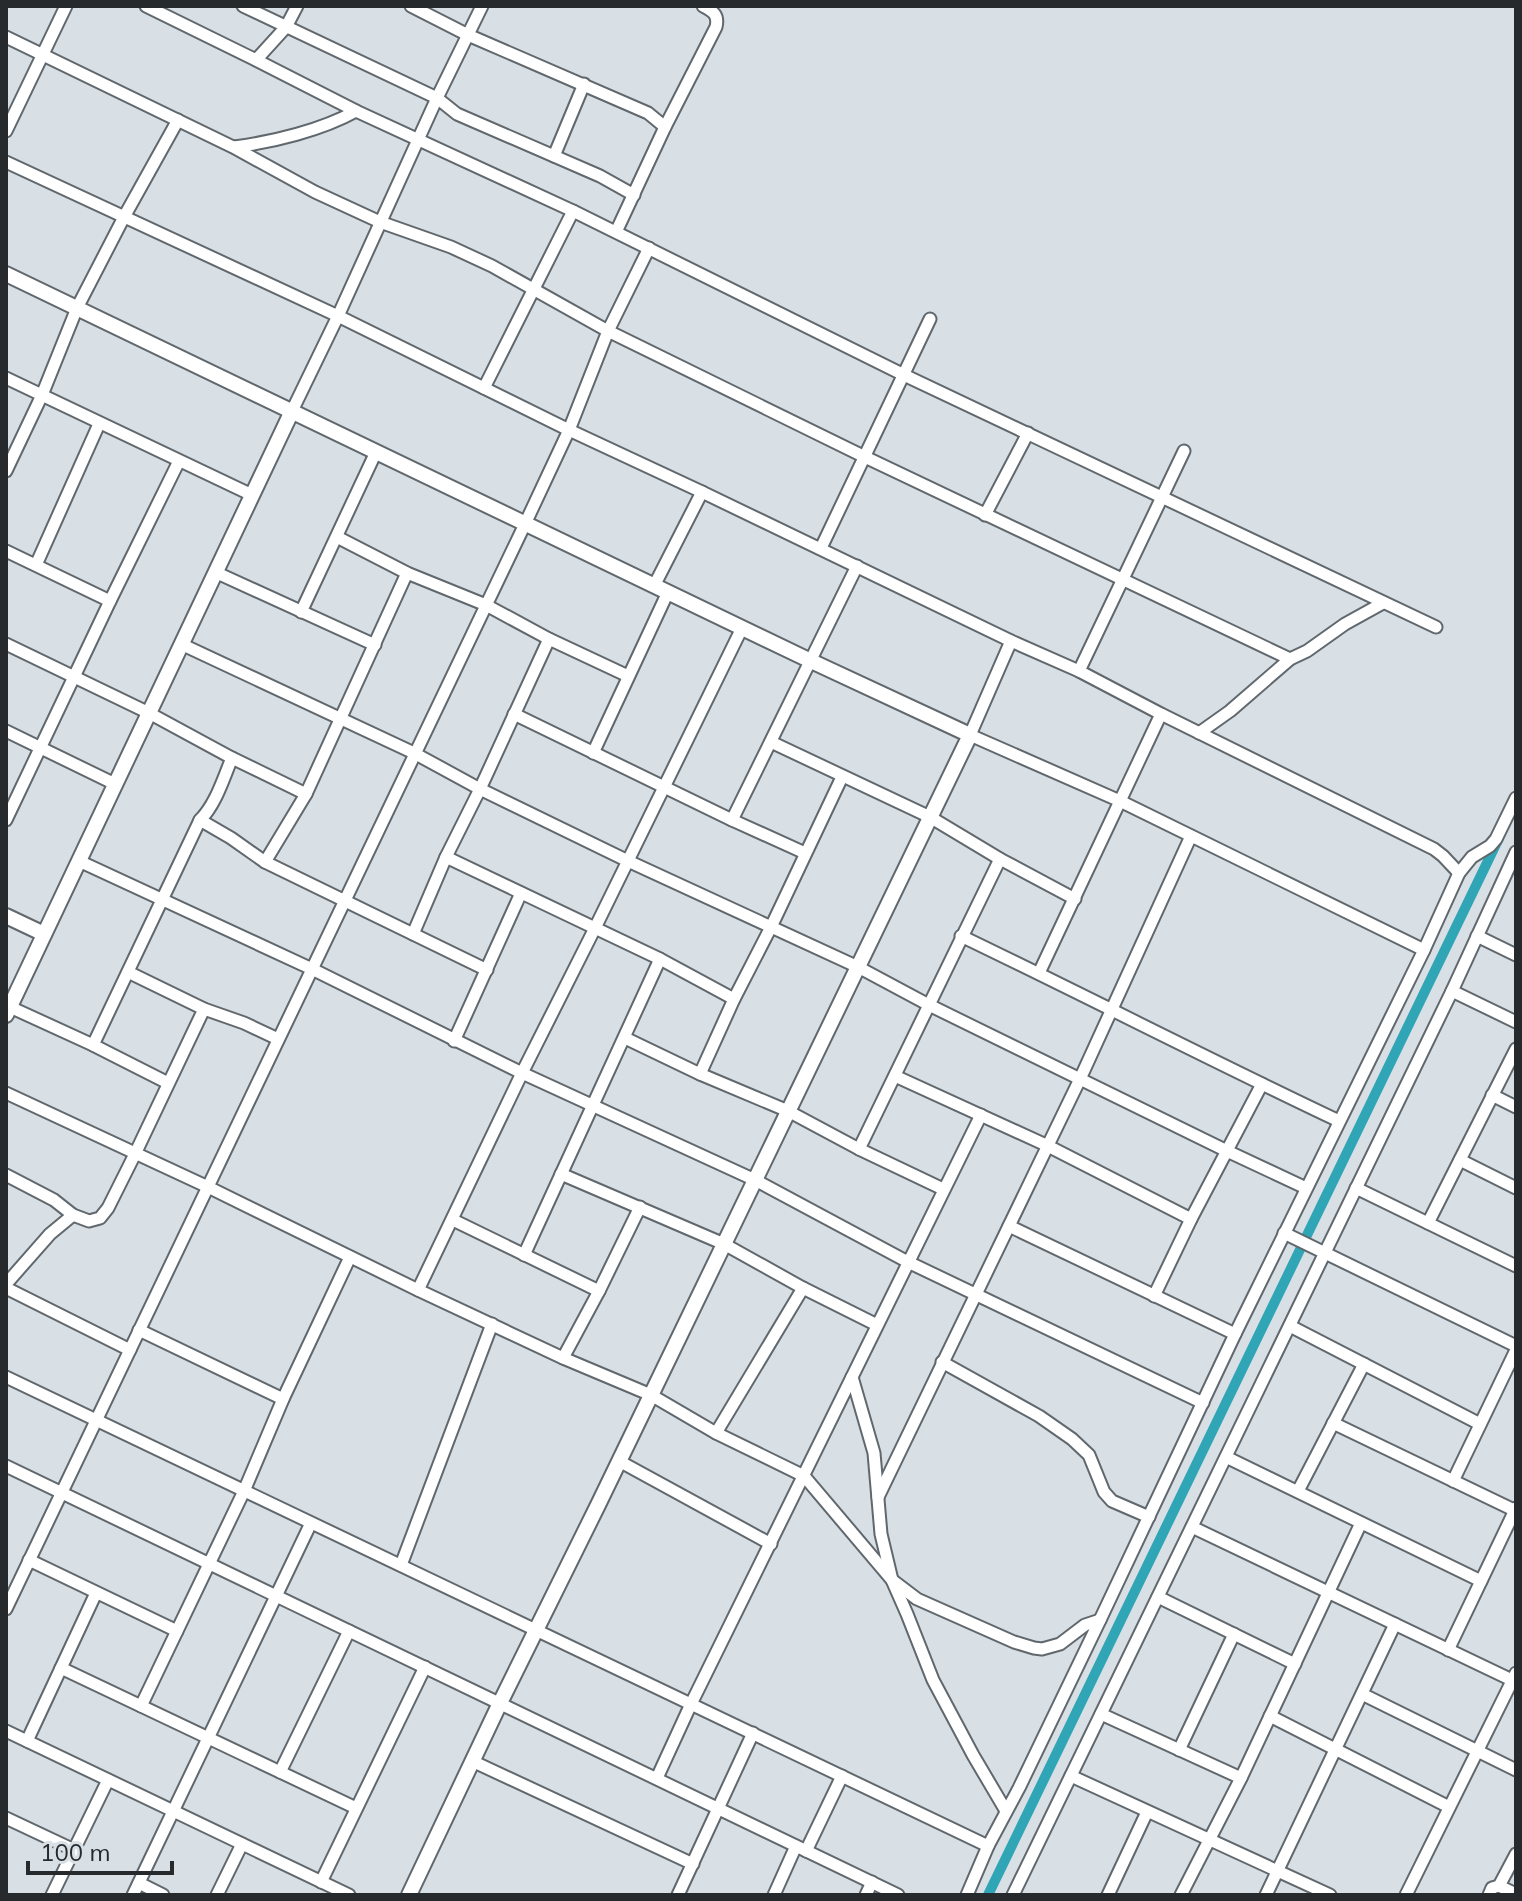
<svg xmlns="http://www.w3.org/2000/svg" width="1522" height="1901" viewBox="0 0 1522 1901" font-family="Mulish,sans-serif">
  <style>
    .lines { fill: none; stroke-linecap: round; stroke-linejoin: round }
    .canal { stroke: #2fa5b5; stroke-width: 10 }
    .minor-casing { stroke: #61686d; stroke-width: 15 }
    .tertiary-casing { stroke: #61686d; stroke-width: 18 }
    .minor { stroke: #fff; stroke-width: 11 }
    .tertiary { stroke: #fff; stroke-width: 14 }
  </style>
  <rect width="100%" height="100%" fill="#d8e0e6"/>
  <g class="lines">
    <polyline class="canal" points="988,1895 1499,838"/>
    <defs>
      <g id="minor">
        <polyline points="146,6 256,60 356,111 573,211 904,375 1436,627"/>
        <polyline points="243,6 437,98 457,114 600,176 634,195"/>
        <polyline points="411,6 468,35 648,113 665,127"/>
        <polyline points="6,37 233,147 315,192 380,222 451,247 492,266 608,331 865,457 1290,659"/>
        <polyline points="256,60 286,27 297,6"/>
        <polyline points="6,131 66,6"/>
        <path d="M 234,147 C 273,142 322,130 356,111"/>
        <polyline points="554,156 584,84"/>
        <polyline points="6,162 338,316 569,430 702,492 1011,641 1079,671 1161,714 1434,849 1443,856 1459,873"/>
        <path d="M 616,232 L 665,127 L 716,27 C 719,15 713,11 703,6"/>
        <polyline points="6,378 252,495"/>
        <polyline points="484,388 573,211"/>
        <polyline points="292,411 338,316 437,98 482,6"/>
        <polyline points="6,471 42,395 77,308 124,217 178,120"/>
        <polyline points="985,515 1028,433"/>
        <polyline points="337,537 407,573 486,605 549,639 628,676"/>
        <polyline points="821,548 930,319"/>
        <polyline points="6,551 110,601"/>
        <polyline points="36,565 99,424"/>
        <polyline points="215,572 375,645"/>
        <polyline points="654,586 702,492"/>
        <polyline points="301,612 376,452"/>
        <polyline points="1011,641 970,735 1120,801 1424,950"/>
        <polyline points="6,644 149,713 232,758 306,794"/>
        <polyline points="181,644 414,753 480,789 628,861 858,967 929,1005 1227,1151 1306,1188"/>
        <polyline points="1079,671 1184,451"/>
        <polyline points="514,714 732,820 805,853"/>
        <polyline points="6,731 115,784"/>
        <polyline points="1199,733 1230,711 1290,659 1307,651 1345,624 1383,603"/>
        <polyline points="771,742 930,817 1000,859 1075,899"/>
        <polyline points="593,753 668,592"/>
        <polyline points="6,820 110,601 179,461"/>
        <polyline points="200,820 231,838 265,862 487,970"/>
        <polyline points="732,820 857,566"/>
        <polyline points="446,857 660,959 734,999"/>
        <polyline points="79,861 312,969 522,1073 755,1180 908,1262 1203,1403"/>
        <polyline points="265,862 306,794 407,573"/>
        <polyline points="413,934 446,857 480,789 549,639"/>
        <path d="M 961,936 C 1088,997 1212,1061 1339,1121"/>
        <polyline points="1477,936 1516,955"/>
        <polyline points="128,972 204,1009 244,1023 278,1039"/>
        <polyline points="1039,973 1161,714"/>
        <polyline points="1452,991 1516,1022"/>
        <polyline points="10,1007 93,1045 168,1083"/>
        <polyline points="625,1038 700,1074 788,1111 859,1149 943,1189"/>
        <polyline points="454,1041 521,893"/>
        <path d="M 93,1045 L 200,820 C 216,804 223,779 232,758"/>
        <polyline points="700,1074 734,999 771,927 842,777"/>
        <polyline points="895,1076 1046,1145 1191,1219"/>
        <polyline points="6,1093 208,1187 418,1290 563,1358 651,1395 716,1433 804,1476 892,1580 917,1599 1014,1642 1034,1648 1042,1649 1060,1644 1085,1625 1100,1620"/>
        <polyline points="1492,1095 1516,1107"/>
        <polyline points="859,1149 1000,859"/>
        <polyline points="1460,1160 1516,1188"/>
        <polyline points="561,1174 724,1244 803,1288 877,1325"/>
        <polyline points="6,1175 54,1200 73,1215 89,1221 100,1218 108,1208 135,1154 204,1009"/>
        <polyline points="1356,1188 1516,1266"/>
        <polyline points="453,1220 599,1291"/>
        <polyline points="1428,1223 1516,1049"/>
        <polyline points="1009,1226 1235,1334"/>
        <polyline points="1284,1233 1516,1346"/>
        <polyline points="524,1255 660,959"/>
        <polyline points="6,1284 50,1234 73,1215"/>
        <polyline points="6,1288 130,1350"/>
        <polyline points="418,1290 522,1073 595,928 742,628"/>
        <polyline points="1154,1296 1191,1219 1262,1084"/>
        <polyline points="1290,1326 1480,1424"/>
        <polyline points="139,1330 283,1399"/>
        <polyline points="563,1358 599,1291 640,1207"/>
        <polyline points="942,1362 1039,1416 1072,1439 1089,1455 1104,1492 1112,1501 1149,1517"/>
        <polyline points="6,1377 988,1846"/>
        <polyline points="852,1377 874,1453 881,1534 892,1580 907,1614 933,1680 973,1755 1006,1811"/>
        <polyline points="1333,1423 1516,1511"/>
        <polyline points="716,1433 803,1288"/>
        <polyline points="1226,1457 1481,1581"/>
        <polyline points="619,1461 771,1544"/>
        <polyline points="6,1466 898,1895"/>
        <polyline points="1453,1481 1516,1350"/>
        <polyline points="1298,1491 1364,1364"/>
        <polyline points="878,1497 1080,1079 1191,836"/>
        <polyline points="1192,1527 1516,1682"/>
        <polyline points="29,1560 177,1631"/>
        <polyline points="401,1565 492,1324"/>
        <polyline points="1158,1597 1295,1664"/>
        <polyline points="6,1609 525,524 569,430 608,331 649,248"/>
        <polyline points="1448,1650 1516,1508"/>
        <polyline points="61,1668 356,1808"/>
        <polyline points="1362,1694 1516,1770"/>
        <polyline points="141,1706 244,1491 283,1399 350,1257"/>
        <polyline points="1101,1714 1241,1778"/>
        <polyline points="1270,1716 1449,1807"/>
        <polyline points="6,1731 349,1895"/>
        <polyline points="27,1741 96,1593"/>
        <polyline points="1179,1750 1234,1634"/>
        <polyline points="472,1761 693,1864"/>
        <polyline points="280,1772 349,1631"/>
        <polyline points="1071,1776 1330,1895"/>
        <polyline points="657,1778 691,1704 981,1115"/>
        <polyline points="6,1818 74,1850"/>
        <polyline points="806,1851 842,1776"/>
        <polyline points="321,1882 425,1667"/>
        <polyline points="139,1883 163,1895"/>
        <polyline points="1499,1886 1516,1894"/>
        <polyline points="52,1895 108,1780"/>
        <polyline points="133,1895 311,1523"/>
        <polyline points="217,1895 242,1844"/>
        <polyline points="678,1895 753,1733"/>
        <polyline points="774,1895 796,1846"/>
        <polyline points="866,1895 872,1882"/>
        <polyline points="967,1895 988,1846 1019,1788 1100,1620 1235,1334 1424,950 1459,873 1472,857 1490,846 1496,839 1516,798"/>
        <polyline points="1013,1895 1452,991 1516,852"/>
        <polyline points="1108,1895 1147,1812"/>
        <polyline points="1181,1895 1241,1778 1361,1523"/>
        <polyline points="1266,1895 1395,1624"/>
        <polyline points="1406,1895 1516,1673"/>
        <polyline points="1489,1895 1492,1888 1499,1886 1516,1854"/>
      </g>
      <g id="tertiary">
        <polyline points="6,274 811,661 970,735 598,1505 500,1703 409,1895"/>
        <polyline points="6,916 44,934"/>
        <polyline points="6,1015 292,411"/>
      </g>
    </defs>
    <use href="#minor" class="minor-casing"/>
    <use href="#tertiary" class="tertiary-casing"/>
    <use href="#minor" class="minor"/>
    <use href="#tertiary" class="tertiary"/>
  </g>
  <rect width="1522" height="1901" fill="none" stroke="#272a2c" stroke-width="16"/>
  <path d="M28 1861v12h144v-12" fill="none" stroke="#272a2c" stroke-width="4"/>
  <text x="40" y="1861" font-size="24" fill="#272a2c" stroke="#d8e0e6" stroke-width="6" paint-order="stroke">100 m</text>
</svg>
